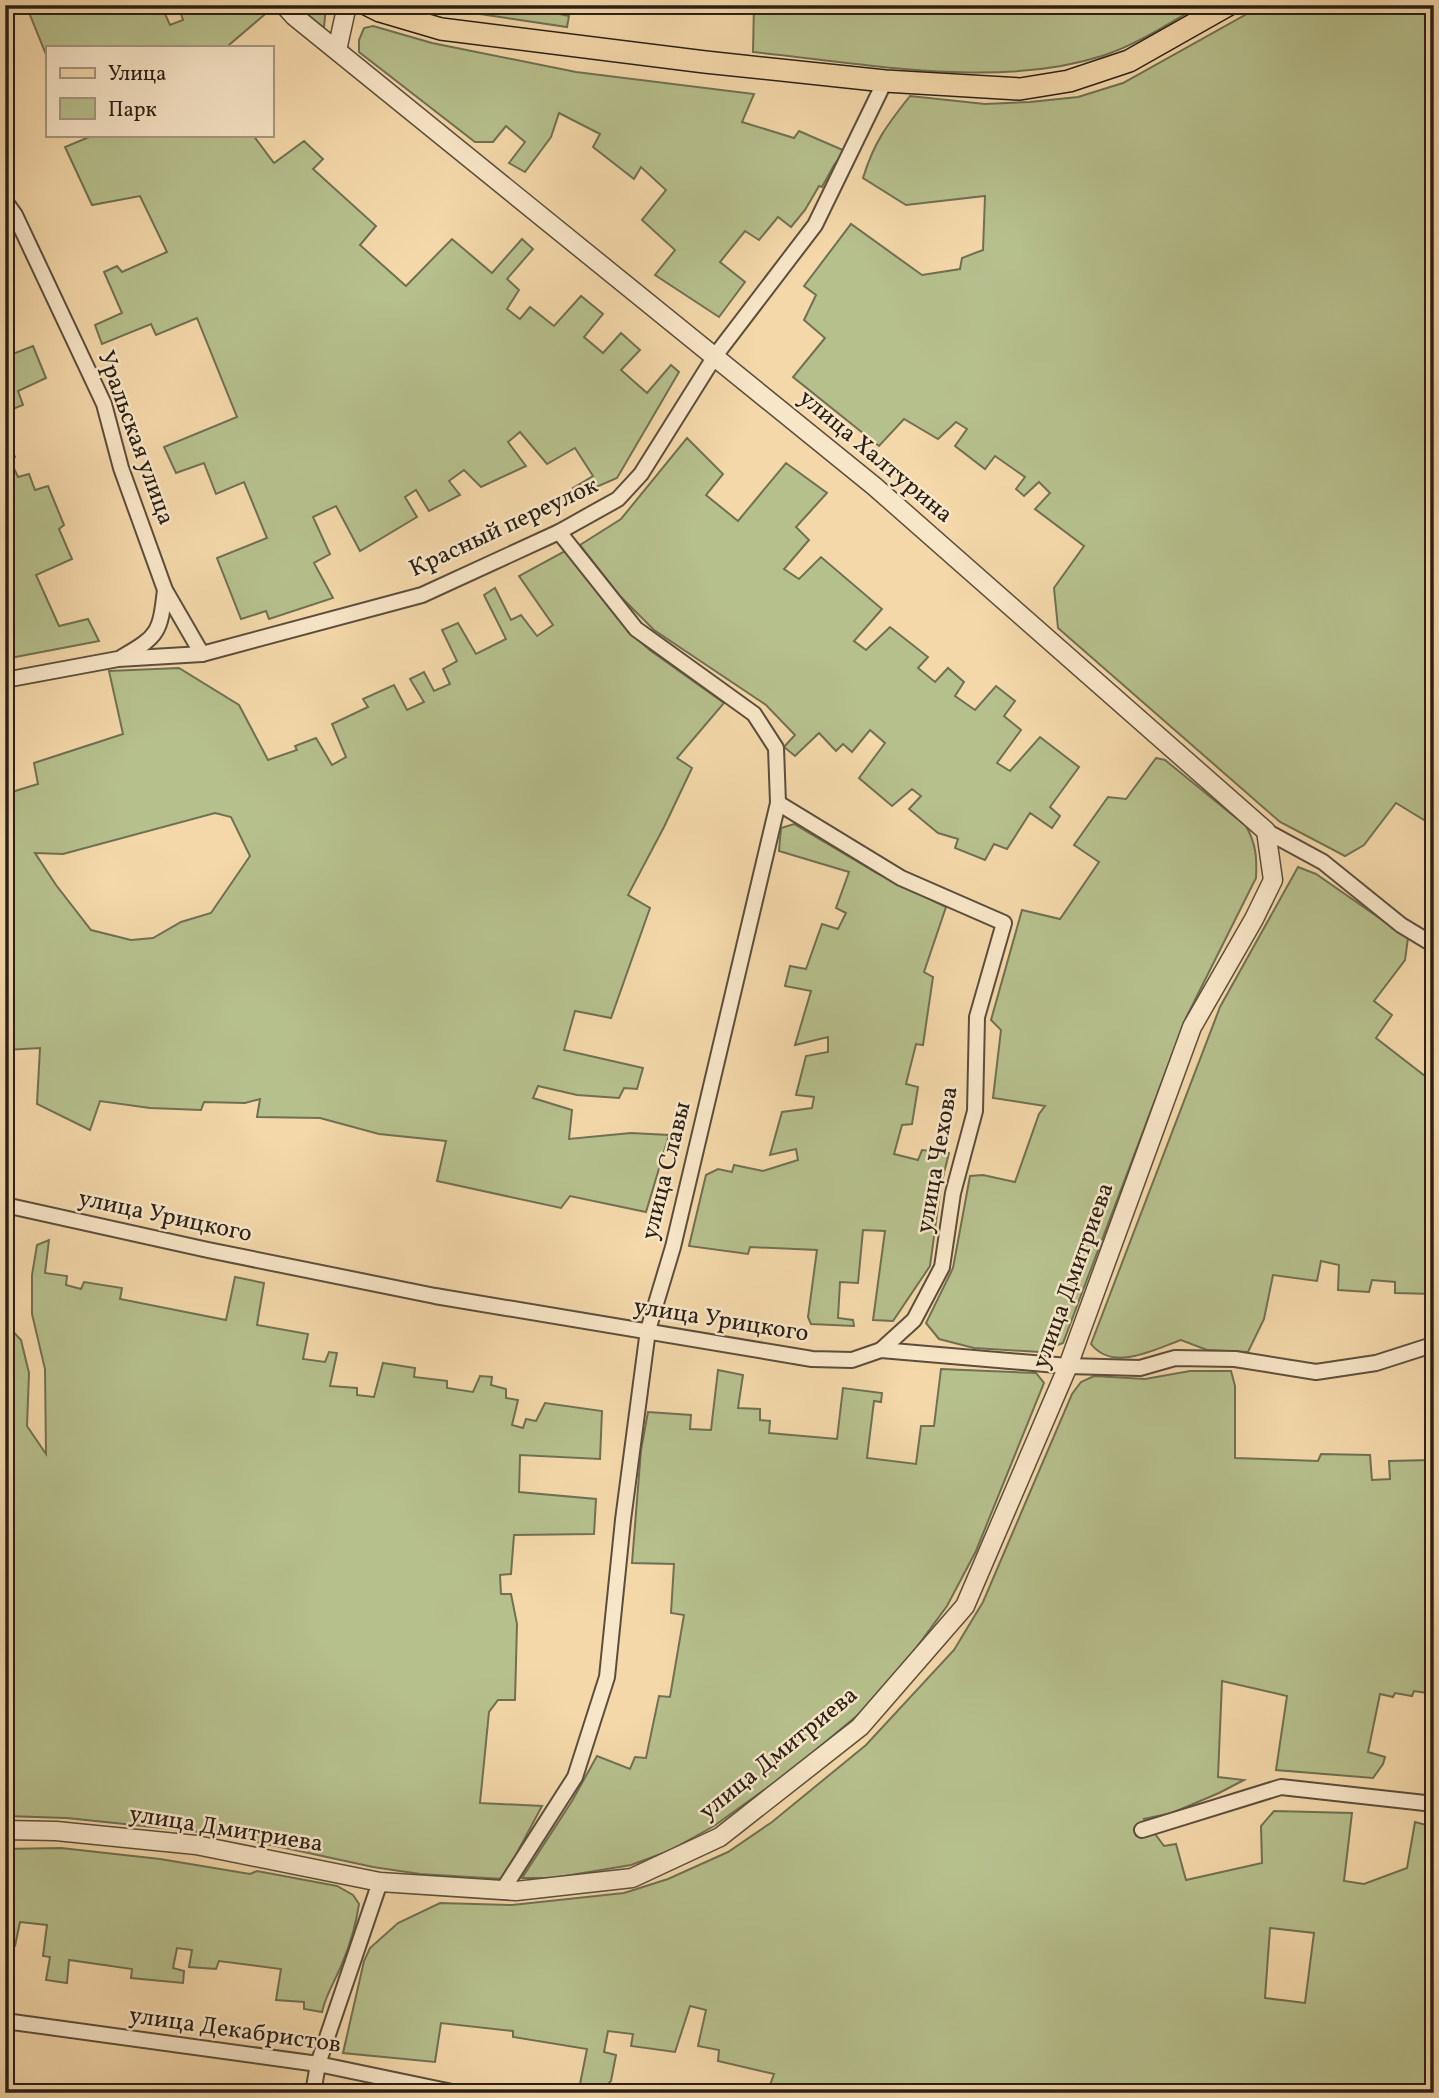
<svg xmlns="http://www.w3.org/2000/svg" width="1439" height="2098" viewBox="0 0 1439 2098" font-family="Vollkorn,serif">
  <style>
    .green { fill: #b6c08d; stroke: #707052; stroke-width: 2; fill-rule: evenodd }
    .lines { fill: none; stroke-linecap: round; stroke-linejoin: round }
    .minor-casing { stroke: #5c4e3c; stroke-width: 18 }
    .tertiary-casing { stroke: #5c4e3c; stroke-width: 21 }
    .primary-casing { stroke: #2a2017; stroke-width: 24 }
    .minor { stroke: #f8e6c8; stroke-width: 14 }
    .tertiary { stroke: #f8e6c8; stroke-width: 18 }
    .primary { stroke: #f4d8aa; stroke-width: 21 }
    .labels { text-anchor: middle; dominant-baseline: central; stroke-width: 5; stroke-linejoin: round; paint-order: stroke }
    .street-label { font-size: 24px; fill: #2a2017; stroke: #f8e6c8 }
  </style>
  <rect width="100%" height="100%" fill="#f4d8aa"/>
  <filter id="stains"><feTurbulence type="fractalNoise" baseFrequency=".00286" numOctaves="4"/><feColorMatrix values="0 0 0 0 .2 0 0 0 0 .09 0 0 0 0 .02 0 0 0 .5 -.17"/></filter>
  <radialGradient id="worn" r=".72"><stop offset=".6" stop-color="#630" stop-opacity="0"/><stop offset="1" stop-color="#630" stop-opacity=".3"/></radialGradient>
  <g class="green">
    <polygon points="26,5 161,5 170,25 183,20 178,5 258,5 264,15 229,45 230,47 47,47 47,57"/>
    <polygon points="296,5 326,5 324,28"/>
    <polygon points="420,5 550,5 550,12 569,16 567,27"/>
    <path d="M 754,5 L 1201,5 C 1169,23 1137,45 1102,56 C 996,90 861,63 753,52 Z"/>
    <path d="M 1263,5 L 1434,5 L 1434,813 L 1431,811 L 1424,820 L 1396,803 L 1364,845 L 1345,856 L 1280,822 L 1058,628 L 1054,588 L 1084,546 L 1035,509 L 1050,493 L 1039,482 L 1024,496 L 1016,489 L 1025,477 L 995,456 L 985,469 L 955,446 L 967,429 L 956,422 L 938,439 L 904,419 L 879,446 L 793,377 L 825,338 L 804,320 L 816,295 L 804,286 L 851,224 L 922,275 L 960,269 L 962,258 L 983,250 L 985,196 L 906,205 L 863,178 C 874,142 887,125 910,96 L 985,104 L 1030,102 L 1078,97 L 1123,83 Z"/>
    <polygon points="373,26 432,43 576,72 754,94 742,122 794,138 799,131 845,151 834,165 822,187 819,186 805,210 791,227 778,217 759,240 745,231 720,262 745,282 719,317 655,275 675,250 642,220 666,190 641,167 634,179 593,147 600,134 559,113 551,137 525,172 509,163 525,142 506,126 493,142 475,142 359,52 359,40 364,28"/>
    <polygon points="94,135 253,135 274,163 304,141 323,159 313,169 376,226 360,245 406,286 452,239 492,273 522,239 533,249 507,279 519,290 507,309 520,319 530,307 554,326 581,296 603,314 584,337 603,353 621,333 640,350 621,370 647,393 671,365 679,372 617,478 578,495 573,488 593,476 575,448 547,464 520,432 508,442 526,466 481,487 464,470 449,481 460,495 429,511 416,490 405,497 417,517 360,551 336,506 313,517 330,554 314,563 333,598 269,619 266,611 241,619 217,558 267,538 244,482 216,494 204,463 176,473 164,447 237,417 197,318 156,335 151,324 102,344 95,325 122,313 104,272 117,266 122,272 167,252 140,196 92,205 65,147"/>
    <polygon points="33,346 46,378 18,391 23,405 5,412 5,357"/>
    <polygon points="5,433 15,457 10,460 18,477 29,474 35,490 48,486 64,525 59,529 72,559 36,575 59,626 88,619 99,641 5,659"/>
    <polygon points="687,438 723,474 706,495 738,521 786,463 827,493 796,527 809,540 784,569 799,579 821,557 882,609 854,641 866,650 890,627 928,657 918,668 935,682 948,668 964,682 955,696 975,710 996,686 1015,701 1004,716 1021,730 997,763 1010,771 1040,737 1079,767 1050,807 1060,816 1052,828 1030,813 1007,849 994,844 985,860 955,848 958,839 938,833 909,809 921,796 912,789 892,806 859,778 885,743 870,730 852,752 843,744 836,751 819,733 795,756 784,747 795,735 766,705 654,630 620,596 580,545 621,519"/>
    <path d="M 565,551 L 630,633 L 651,651 L 724,703 L 677,758 L 692,768 L 664,827 L 628,895 L 650,908 L 611,1018 L 575,1011 L 564,1050 L 643,1068 L 637,1089 L 624,1088 L 619,1098 L 577,1095 L 538,1086 L 533,1098 L 572,1110 L 569,1139 L 631,1133 L 669,1135 L 646,1212 L 570,1196 L 561,1208 L 437,1181 L 446,1141 L 379,1134 L 320,1118 L 257,1117 L 260,1099 L 245,1103 L 204,1102 L 201,1110 L 150,1108 L 100,1101 L 90,1130 L 37,1104 L 40,1048 L 5,1050 L 5,794 L 38,784 L 34,763 L 123,734 L 109,671 L 179,668 L 239,705 L 268,760 L 297,750 L 295,746 L 316,738 L 332,765 L 346,757 L 332,724 L 368,707 L 363,699 L 394,685 L 407,710 L 424,702 L 410,679 L 424,672 L 434,691 L 450,684 L 443,669 L 457,661 L 442,630 L 458,623 L 476,654 L 506,639 L 484,595 L 495,588 L 511,620 L 521,615 L 537,636 L 553,625 L 519,576 ZM 215,813 L 231,817 L 250,856 L 211,913 L 181,922 L 153,938 L 131,940 L 91,930 L 56,885 L 35,853 L 63,854 Z"/>
    <path d="M 1156,758 L 1165,760 L 1246,826 C 1256,844 1257,857 1256,878 L 1186,1018 L 1063,1343 L 1040,1352 L 974,1348 L 939,1339 L 926,1323 L 953,1268 L 970,1176 L 983,1175 L 1015,1182 L 1039,1114 L 1045,1106 L 993,1098 L 1001,1030 L 991,1020 L 1022,910 L 1060,919 L 1099,862 L 1074,845 L 1108,797 L 1126,799 Z"/>
    <polygon points="794,824 877,873 946,907 924,972 933,977 923,1045 916,1044 906,1084 918,1087 912,1124 902,1125 894,1154 918,1160 922,1150 949,1153 941,1185 930,1266 893,1321 873,1320 885,1231 863,1230 858,1283 840,1282 838,1318 853,1320 854,1326 811,1324 808,1317 817,1250 750,1247 748,1254 689,1246 706,1175 718,1169 732,1172 734,1165 763,1171 798,1160 796,1149 770,1155 782,1112 812,1108 814,1097 796,1095 806,1056 828,1052 828,1037 795,1045 811,991 785,986 790,966 806,969 822,924 838,929 846,913 836,908 849,872 779,851 781,828"/>
    <path d="M 1298,867 L 1316,874 L 1408,938 L 1405,960 L 1374,1001 L 1392,1015 L 1376,1038 L 1434,1083 L 1434,1294 L 1395,1293 L 1395,1282 L 1372,1280 L 1369,1292 L 1338,1290 L 1339,1265 L 1321,1261 L 1317,1281 L 1273,1275 L 1264,1319 L 1248,1352 L 1207,1350 L 1181,1340 C 1153,1350 1113,1372 1091,1344 L 1220,1007 Z"/>
    <polygon points="49,1240 45,1273 67,1276 66,1285 81,1289 84,1282 122,1288 120,1299 226,1320 235,1277 264,1283 257,1325 308,1334 303,1359 325,1362 329,1352 337,1353 330,1386 357,1388 357,1395 374,1397 383,1363 415,1368 414,1377 447,1381 447,1388 473,1392 480,1376 492,1377 491,1385 506,1389 506,1398 518,1400 512,1425 523,1428 526,1419 536,1421 545,1403 602,1411 600,1459 520,1455 519,1492 596,1499 594,1534 514,1535 511,1574 500,1575 501,1594 511,1594 517,1624 515,1700 498,1700 489,1712 480,1803 542,1806 503,1879 420,1874 373,1867 220,1834 67,1818 5,1816 5,1323 21,1340 29,1373 27,1426 46,1454 45,1369 32,1314 32,1275 37,1245"/>
    <polygon points="941,1369 1036,1373 1044,1383 976,1551 947,1606 905,1663 859,1714 792,1770 714,1826 669,1851 631,1865 553,1878 522,1878 572,1801 597,1756 630,1769 635,1757 646,1758 659,1696 670,1697 684,1615 671,1613 674,1564 632,1563 641,1450 648,1412 691,1415 690,1429 711,1430 718,1370 743,1375 738,1408 760,1409 760,1420 770,1421 769,1433 837,1439 843,1388 882,1393 881,1402 874,1401 867,1458 916,1464 921,1426 934,1426"/>
    <path d="M 1190,1371 L 1231,1371 L 1235,1386 L 1235,1458 L 1318,1461 L 1321,1454 L 1370,1455 L 1372,1480 L 1390,1479 L 1389,1461 L 1432,1460 L 1432,1444 L 1434,1444 L 1434,1694 L 1414,1691 L 1412,1696 L 1395,1693 L 1393,1697 L 1380,1694 L 1368,1752 L 1385,1757 L 1383,1764 L 1373,1778 L 1276,1770 L 1287,1696 L 1222,1681 L 1218,1777 L 1244,1780 L 1219,1793 L 1172,1813 L 1144,1819 L 1164,1846 L 1176,1844 L 1186,1880 L 1262,1863 L 1261,1826 L 1274,1811 L 1352,1813 L 1344,1881 L 1364,1884 L 1407,1868 L 1415,1822 L 1434,1827 L 1434,2093 L 767,2093 L 774,2074 L 718,2061 L 719,2050 L 698,2046 L 706,2010 L 690,2006 L 675,2052 L 631,2046 L 633,2034 L 608,2031 L 604,2052 L 616,2055 L 611,2081 L 607,2085 L 580,2084 L 587,2049 L 513,2037 L 513,2031 L 441,2023 L 435,2062 L 343,2053 L 364,1961 L 370,1948 L 398,1923 L 440,1903 L 512,1905 L 624,1893 L 668,1879 L 728,1852 L 772,1822 L 866,1745 L 954,1650 L 983,1602 L 1072,1394 L 1081,1382 L 1094,1376 L 1145,1379 ZM 1270,1928 L 1314,1933 L 1305,2003 L 1265,1998 Z"/>
    <path d="M 61,1848 L 160,1859 L 250,1874 L 257,1871 L 337,1886 L 353,1895 L 359,1904 C 356,1925 350,1945 342,1964 C 335,1981 326,1994 322,2012 L 304,2009 L 304,2002 L 276,2000 L 281,1969 L 219,1961 L 216,1969 L 189,1967 L 192,1950 L 177,1948 L 173,1968 L 184,1971 L 183,1983 L 131,1978 L 132,1969 L 69,1960 L 67,1983 L 46,1980 L 50,1957 L 43,1956 L 47,1925 L 20,1922 L 15,1946 L 5,1945 L 5,1849 Z"/>
  </g>
  <g class="lines">
    <defs>
      <g id="minor">
        <polyline points="5,201 15,215 104,404 121,468 165,590 202,654"/>
        <path d="M 122,657 C 159,636 160,632 165,590"/>
        <polyline points="5,680 118,659 202,654 422,595 559,532 618,499 641,474 715,356 815,225 885,81"/>
        <polyline points="778,803 901,878 1004,923 977,1017 975,1111 953,1193 942,1267 914,1320 881,1350"/>
        <polyline points="1266,831 1323,862 1401,925 1434,945"/>
        <polyline points="5,1205 208,1250 435,1296 812,1359 852,1360 881,1350 1068,1366 1140,1368 1175,1358 1235,1359 1316,1372 1376,1363 1426,1347 1434,1348"/>
        <polyline points="1142,1830 1281,1787 1434,1804"/>
        <polyline points="502,1891 575,1777 607,1677 623,1520 648,1330 673,1247 778,803 776,748 754,714 636,629 559,532"/>
        <polyline points="5,2021 318,2064 457,2093"/>
        <polyline points="313,2093 318,2064 380,1882"/>
      </g>
      <g id="tertiary">
        <polyline points="337,50 347,5"/>
        <polyline points="5,1830 56,1831 196,1845 380,1882 516,1891 632,1878 720,1837 860,1727 965,1606 1068,1366 1192,1027 1254,919 1273,880 1266,831 874,486 294,16 284,5"/>
      </g>
      <polyline id="primary" points="368,5 380,11 441,29 705,62 885,81 1020,89 1069,81 1129,61 1228,5"/>
    </defs>
    <use href="#minor" class="minor-casing"/>
    <use href="#tertiary" class="tertiary-casing"/>
    <use href="#primary" class="primary-casing"/>
    <use href="#minor" class="minor"/>
    <use href="#tertiary" class="tertiary"/>
    <use href="#primary" class="primary"/>
  </g>
  <g class="labels">
    <g class="street-label">
      <text transform="translate(135 438) rotate(70)">Уральская улица</text>
      <text transform="translate(875 457) rotate(40)">улица Халтурина</text>
      <text transform="translate(504 528) rotate(-25)">Красный переулок</text>
      <text transform="translate(938 1160) rotate(-80)">улица Чехова</text>
      <text transform="translate(667 1171) rotate(-76)">улица Славы</text>
      <text transform="translate(165 1217) rotate(12)">улица Урицкого</text>
      <text transform="translate(1074 1276) rotate(-70)">улица Дмитриева</text>
      <text transform="translate(721 1321) rotate(9)">улица Урицкого</text>
      <text transform="translate(779 1754) rotate(-39)">улица Дмитриева</text>
      <text transform="translate(226 1830) rotate(9)">улица Дмитриева</text>
      <text transform="translate(235 2031) rotate(8)">улица Декабристов</text>
    </g>
  </g>
  <rect width="1439" height="2098" fill="none" stroke="#f4d8aa" stroke-width="28"/>
  <rect x="7" y="7" width="1425" height="2084" fill="none" stroke="#2a2017" stroke-width="3.5"/>
  <rect x="14" y="14" width="1411" height="2070" fill="none" stroke="#2a2017" stroke-width="2"/>
  <rect x="46" y="46" width="228" height="91" fill="#f8e6c8" stroke="#a69781" stroke-width="2"/>
  <rect x="60" y="68" width="35" height="10" fill="#f4d8aa" stroke="#a69781" stroke-width="2"/>
  <text x="108" y="80" font-size="21" fill="#2a2017">Улица</text>
  <rect x="60" y="98" width="35" height="21" fill="#b6c08d" stroke="#a69781" stroke-width="2"/>
  <text x="108" y="116" font-size="21" fill="#2a2017">Парк</text>
  <rect width="100%" height="100%" filter="url(#stains)"/>
  <rect width="100%" height="100%" fill="url(#worn)"/>
</svg>
